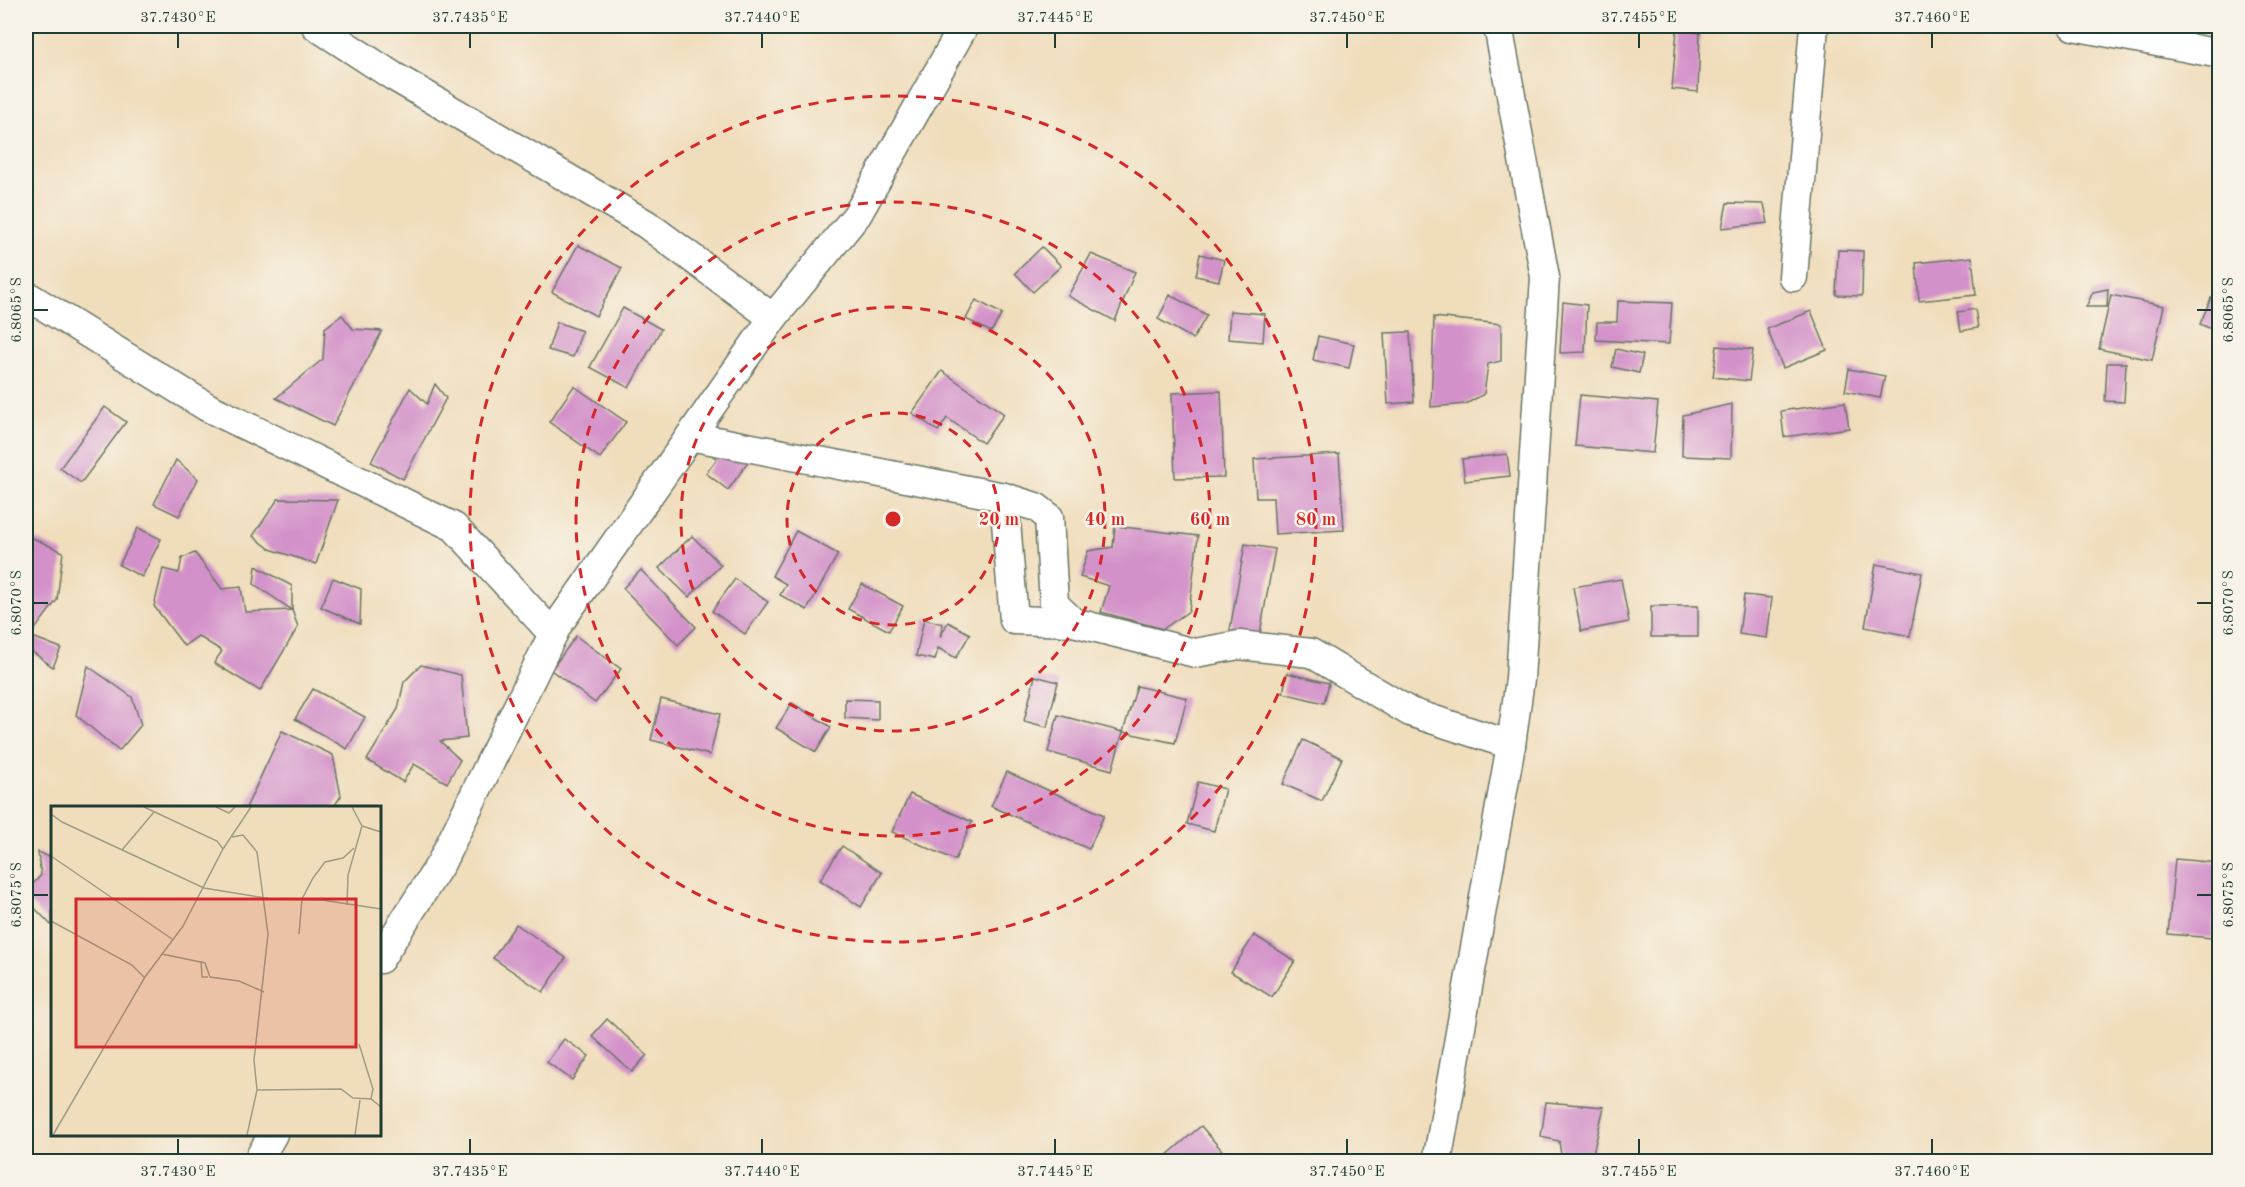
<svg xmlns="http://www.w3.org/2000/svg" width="2245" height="1187" viewBox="0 0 2245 1187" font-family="'Old Standard TT',serif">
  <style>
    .building { fill: #d391c9 }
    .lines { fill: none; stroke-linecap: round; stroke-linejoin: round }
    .minor-casing { stroke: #687564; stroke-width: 31 }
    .minor { stroke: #fff; stroke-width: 28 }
    .ticks { fill: none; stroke: #1f3d34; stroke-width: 2 }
    .ring { fill: none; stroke: #d62828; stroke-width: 3; stroke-dasharray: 10 8 }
    .inset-road { fill: none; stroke: #9c9d86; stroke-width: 1.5 }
    .view { fill: #d62828; fill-opacity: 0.15; stroke: #d62828; stroke-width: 3 }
    .inset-edge { fill: none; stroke: #1f3d34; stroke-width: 3 }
    .centre { fill: #d62828; stroke: #f7f3e8; stroke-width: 3 }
    .ring-label { font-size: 18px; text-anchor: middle; font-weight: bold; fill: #d62828; stroke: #f7f3e8; stroke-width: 5; stroke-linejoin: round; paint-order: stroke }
    .neatline { fill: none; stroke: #1f3d34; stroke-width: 2 }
    .ticks-label { font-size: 15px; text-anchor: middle; fill: #1f3d34 }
  </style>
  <rect width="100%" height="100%" fill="#f7f3e8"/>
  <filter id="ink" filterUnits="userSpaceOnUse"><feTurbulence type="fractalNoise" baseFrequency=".0167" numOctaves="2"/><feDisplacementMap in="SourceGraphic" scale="12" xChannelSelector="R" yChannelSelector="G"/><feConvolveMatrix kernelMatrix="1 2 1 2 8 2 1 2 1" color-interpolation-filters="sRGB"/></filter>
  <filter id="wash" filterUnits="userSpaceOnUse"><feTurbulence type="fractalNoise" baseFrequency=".008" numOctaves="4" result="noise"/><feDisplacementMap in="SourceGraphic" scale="24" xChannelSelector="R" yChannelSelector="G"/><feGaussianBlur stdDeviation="1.35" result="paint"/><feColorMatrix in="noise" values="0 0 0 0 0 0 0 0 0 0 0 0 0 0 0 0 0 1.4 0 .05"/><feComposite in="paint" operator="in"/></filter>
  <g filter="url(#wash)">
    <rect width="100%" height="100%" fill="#f0ddbc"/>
    <g id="blocks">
      <g class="building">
        <polygon points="1677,29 1700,33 1698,92 1672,89"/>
        <polygon points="1727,203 1764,204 1768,223 1722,228"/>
        <polygon points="578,245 622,268 596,316 552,292"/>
        <polygon points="1042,247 1061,266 1033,292 1015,273"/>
        <polygon points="1838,250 1863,251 1862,296 1836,295"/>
        <polygon points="1091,254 1135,272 1115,321 1068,296"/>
        <polygon points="1200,254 1224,260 1219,281 1196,276"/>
        <polygon points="1972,257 1976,295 1919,301 1916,263"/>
        <polygon points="2108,289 2107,307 2086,307 2093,292"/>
        <polygon points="1170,295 1207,315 1193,339 1158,319"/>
        <polygon points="2111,295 2164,306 2152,360 2099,349"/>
        <polygon points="2211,298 2220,302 2220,333 2200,324"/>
        <polygon points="976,300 1002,314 991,332 966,319"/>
        <polygon points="1618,301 1672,303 1669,344 1596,340 1597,322 1617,322"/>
        <polygon points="1563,302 1587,305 1585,352 1560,353"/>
        <polygon points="623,308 661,329 629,388 590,367"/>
        <polygon points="1975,309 1978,328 1961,331 1958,312"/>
        <polygon points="1230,311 1265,314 1263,342 1228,339"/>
        <polygon points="1811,311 1827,350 1783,368 1767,329"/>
        <polygon points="342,315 353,329 382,331 333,426 276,398 323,359 325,328"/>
        <polygon points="1434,317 1501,324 1501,361 1488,364 1484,394 1466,404 1431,407"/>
        <polygon points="557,322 582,331 573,357 548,350"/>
        <polygon points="1410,332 1414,402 1388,404 1384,333"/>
        <polygon points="1318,336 1354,344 1349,368 1313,360"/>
        <polygon points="1717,346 1753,350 1749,381 1713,377"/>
        <polygon points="1616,349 1643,355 1639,373 1612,367"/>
        <polygon points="26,355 33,360 26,385"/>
        <polygon points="2107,363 2126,363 2124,402 2105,401"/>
        <polygon points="1849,369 1885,376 1880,398 1845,391"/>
        <polygon points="942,371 1004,414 983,443 947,418 938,431 912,413"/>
        <polygon points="435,384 446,398 403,479 371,462 410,388 427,404"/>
        <polygon points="574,386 626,422 600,458 549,422"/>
        <polygon points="1221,391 1224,477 1175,478 1172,393"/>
        <polygon points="1580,395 1658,402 1653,453 1575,446"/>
        <polygon points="1845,402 1849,428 1784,437 1781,411"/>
        <polygon points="1732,404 1731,458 1682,456 1683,415"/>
        <polygon points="105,407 126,422 81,483 60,468"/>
        <polygon points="703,449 757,450 728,490 706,473 717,459"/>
        <polygon points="1339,454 1344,530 1275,534 1273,498 1256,498 1254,459"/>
        <polygon points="1507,454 1510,476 1465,481 1462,459"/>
        <polygon points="176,460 198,479 179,516 154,504"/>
        <polygon points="278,499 338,500 316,564 270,549 253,536"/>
        <polygon points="1115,526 1198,536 1189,611 1163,629 1101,612 1109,586 1080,577 1088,551 1113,547"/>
        <polygon points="138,528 161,539 142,577 119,565"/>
        <polygon points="796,531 838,554 807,610 780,595 786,584 772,576"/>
        <polygon points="26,535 63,552 57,600 33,632 26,626"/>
        <polygon points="692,536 721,565 689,597 659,568"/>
        <polygon points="1245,544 1275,549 1258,645 1228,641"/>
        <polygon points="195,553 222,589 241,587 245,612 292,610 298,627 260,691 214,663 222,651 198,636 184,646 154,606 163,569 179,573 182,558"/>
        <polygon points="1876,564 1922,573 1910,636 1865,627"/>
        <polygon points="256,566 292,586 292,610 254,584"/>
        <polygon points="641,570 696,627 678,645 623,588"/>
        <polygon points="333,578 361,589 360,624 321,607"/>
        <polygon points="735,579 768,602 745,634 712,611"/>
        <polygon points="1621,579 1629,622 1581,631 1573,587"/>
        <polygon points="862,584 903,606 889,631 848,609"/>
        <polygon points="1744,595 1772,598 1767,638 1739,634"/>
        <rect x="1651" y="606" width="47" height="31"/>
        <polygon points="924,619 943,624 940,637 948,622 970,634 956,658 938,648 935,660 916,656"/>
        <polygon points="30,636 61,648 53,667 30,650"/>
        <polygon points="576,636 621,669 595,703 551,670"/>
        <polygon points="421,665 461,675 467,738 440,741 460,760 447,783 414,764 403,782 367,760 398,709 404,682"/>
        <polygon points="88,666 132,697 141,725 119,751 76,715"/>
        <polygon points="1287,673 1329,683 1324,703 1283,693"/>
        <polygon points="1035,676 1058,682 1047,727 1024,721"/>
        <polygon points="1137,686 1187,698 1175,743 1123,732"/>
        <polygon points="313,689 365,717 347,749 295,719"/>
        <polygon points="661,699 720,714 710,755 651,740"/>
        <polygon points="845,699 878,700 878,720 845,718"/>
        <polygon points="792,703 831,727 816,752 776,728"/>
        <polygon points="1058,715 1123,732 1112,770 1048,752"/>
        <polygon points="282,731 333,755 341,796 333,808 246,808"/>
        <polygon points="1303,740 1342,758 1322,801 1283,784"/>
        <polygon points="1007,772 1104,815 1089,849 991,806"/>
        <polygon points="1198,782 1225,789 1214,831 1187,824"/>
        <polygon points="910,794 972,822 955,860 892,832"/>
        <polygon points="842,846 882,873 861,907 820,880"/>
        <polygon points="38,852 52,858 52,926 26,899 26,892 41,875"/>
        <polygon points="2175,859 2219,863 2212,938 2168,934"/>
        <polygon points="516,924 566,958 543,992 493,958"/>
        <polygon points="1254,935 1295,961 1272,997 1231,972"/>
        <polygon points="607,1019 647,1055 632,1072 592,1036"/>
        <polygon points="564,1039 589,1056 572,1080 547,1062"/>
        <polygon points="1546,1102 1604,1107 1591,1162 1562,1162 1559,1141 1541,1137"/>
        <polygon points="1201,1126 1225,1154 1216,1162 1173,1162 1167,1155"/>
      </g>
    </g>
  </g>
  <g filter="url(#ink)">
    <use href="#blocks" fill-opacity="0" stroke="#687564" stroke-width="1.5"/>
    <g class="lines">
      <defs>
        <g id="minor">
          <polyline points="316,26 393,76 646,224 773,318"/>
          <polyline points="2073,26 2220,54"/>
          <polyline points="1793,277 1814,26"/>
          <polyline points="26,295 207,407 454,527 553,634"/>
          <polyline points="690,436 1004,497 1036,507 1049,517 1054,604 1073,622 1195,653 1239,645 1311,653 1410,712 1511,745"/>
          <polyline points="1004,497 1014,620 1073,622"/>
          <polyline points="380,959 441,863 557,626 773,318 857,215 964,26"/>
          <polyline points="257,1162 273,1134"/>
          <polyline points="1437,1162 1511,745 1520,679 1545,277 1498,26"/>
        </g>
      </defs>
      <use href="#minor" class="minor-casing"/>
      <use href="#minor" class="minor"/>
    </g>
  </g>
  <path class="ticks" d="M 178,33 L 178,48M 470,33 L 470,48M 762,33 L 762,48M 1055,33 L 1055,48M 1347,33 L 1347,48M 1639,33 L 1639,48M 1932,33 L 1932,48M 33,310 L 48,310M 2197,310 L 2212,310M 33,603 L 48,603M 2197,603 L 2212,603M 33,895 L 48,895M 2197,895 L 2212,895M 178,1139 L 178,1154M 470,1139 L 470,1154M 762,1139 L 762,1154M 1055,1139 L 1055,1154M 1347,1139 L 1347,1154M 1639,1139 L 1639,1154M 1932,1139 L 1932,1154"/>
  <g class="ring">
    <circle cx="893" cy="519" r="106"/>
    <circle cx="893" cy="519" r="212"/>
    <circle cx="893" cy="519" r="317"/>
    <circle cx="893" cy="519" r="423"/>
  </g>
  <g transform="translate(51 806)">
    <rect width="330" height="330" fill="#f0ddbc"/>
    <path class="inset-road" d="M 93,1 L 166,35 L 172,43M 165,1 L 178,7 L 184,1M 0,8 L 11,16 L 153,82 L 220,93 L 271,94 L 330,103M 311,20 L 330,26M 181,31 L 192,29 L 206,46 L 217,128 L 203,254 L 206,284 L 196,329M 71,44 L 103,6M 0,50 L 121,133M 296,99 L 297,69 L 311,20 L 301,1M 0,115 L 81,159 L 94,172M 248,128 L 251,93 L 262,72 L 274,56 L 292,52 L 303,42M 111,148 L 154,157 L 159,171 L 188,175 L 213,186M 150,155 L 151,171 L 157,171M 308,238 L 322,283 L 320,293M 206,284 L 290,283 L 302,292 L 320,293 L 330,301M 2,329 L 94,171 L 132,120 L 172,43 L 200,1M 304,329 L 309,294"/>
    <path class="view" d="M 25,93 L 305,93 L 305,241 L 25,241 Z"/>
    <rect width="330" height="330" class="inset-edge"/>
  </g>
  <circle cx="893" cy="519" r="9" class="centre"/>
  <g class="ring-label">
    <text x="999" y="525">20 m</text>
    <text x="1105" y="525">40 m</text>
    <text x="1210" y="525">60 m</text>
    <text x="1316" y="525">80 m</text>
  </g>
  <rect width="2245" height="1187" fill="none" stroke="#f7f3e8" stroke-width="66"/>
  <rect x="33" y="33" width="2179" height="1121" class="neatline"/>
  <g class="ticks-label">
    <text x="178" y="22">37.7430°E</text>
    <text x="470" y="22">37.7435°E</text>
    <text x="762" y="22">37.7440°E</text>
    <text x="1055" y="22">37.7445°E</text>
    <text x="1347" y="22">37.7450°E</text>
    <text x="1639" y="22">37.7455°E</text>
    <text x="1932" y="22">37.7460°E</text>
    <text transform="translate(16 310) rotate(-90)" y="5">6.8065°S</text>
    <text transform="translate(2228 310) rotate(-90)" y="5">6.8065°S</text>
    <text transform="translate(16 603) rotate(-90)" y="5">6.8070°S</text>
    <text transform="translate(2228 603) rotate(-90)" y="5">6.8070°S</text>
    <text transform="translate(16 895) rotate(-90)" y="5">6.8075°S</text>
    <text transform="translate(2228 895) rotate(-90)" y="5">6.8075°S</text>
    <text x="178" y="1176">37.7430°E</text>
    <text x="470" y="1176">37.7435°E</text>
    <text x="762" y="1176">37.7440°E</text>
    <text x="1055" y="1176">37.7445°E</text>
    <text x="1347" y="1176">37.7450°E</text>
    <text x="1639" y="1176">37.7455°E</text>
    <text x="1932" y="1176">37.7460°E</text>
  </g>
</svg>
